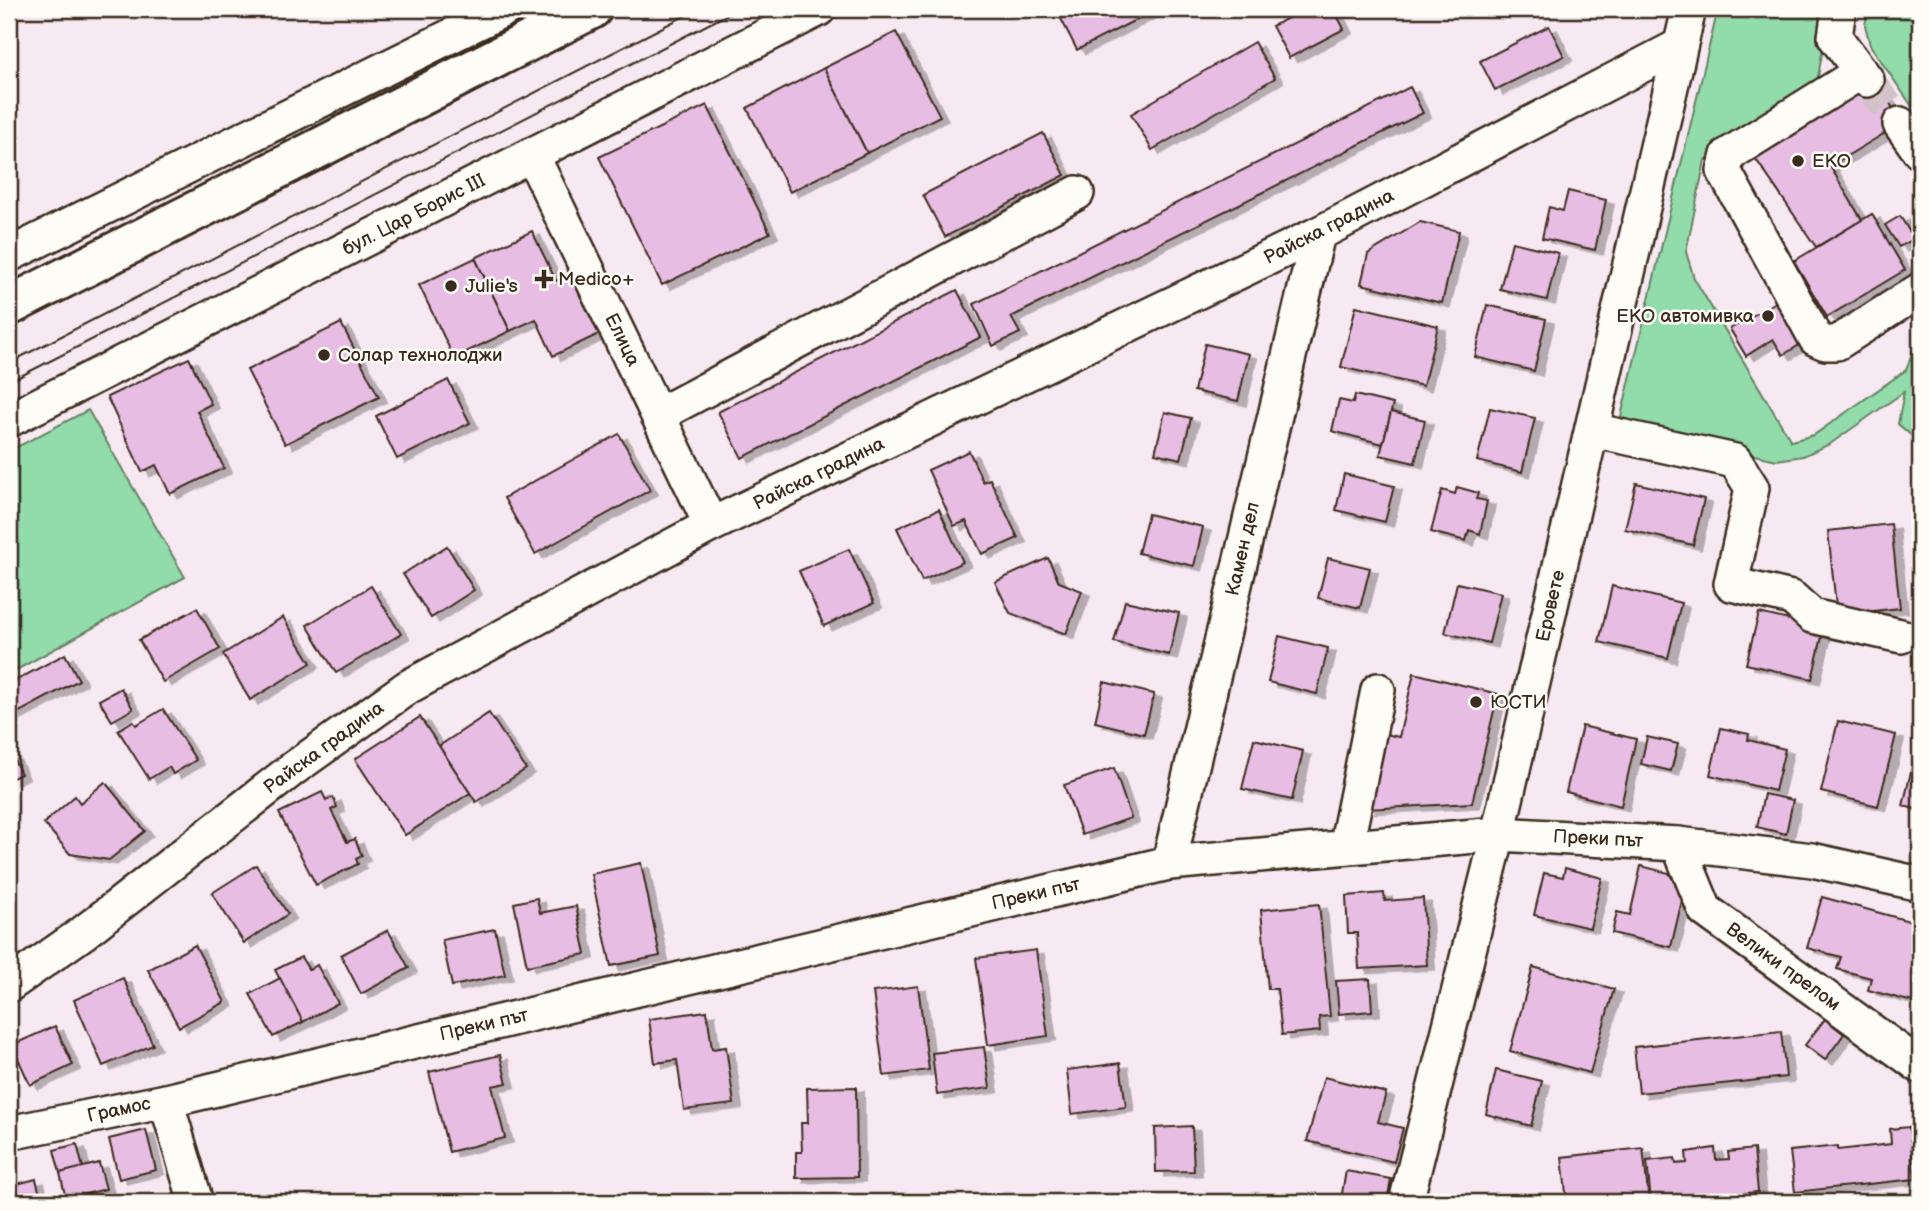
<svg xmlns="http://www.w3.org/2000/svg" width="1929" height="1211" viewBox="0 0 1929 1211" font-family="'Balsamiq Sans',sans-serif">
  <style>
    .green { fill: #92dbab; stroke: #668264; stroke-width: 2 }
    .building { fill: #e8bde3; stroke: #3b2a1e; stroke-width: 2; filter: url(#shadow) }
    .lines { fill: none; stroke-linecap: round; stroke-linejoin: round }
    .minor-tunnel { stroke: #d1c3c7; stroke-width: 33; stroke-dasharray: 33 17; stroke-linecap: butt }
    .minor-casing { stroke: #3b2a1e; stroke-width: 38 }
    .major-casing { stroke: #3b2a1e; stroke-width: 44 }
    .minor { stroke: #fdfcf7; stroke-width: 33 }
    .major { stroke: #fdfcf7; stroke-width: 38 }
    .tram { stroke: #3b2a1e; stroke-width: 2 }
    .poi-dot { fill: #3b2a1e; stroke: #fdfcf7; stroke-width: 2.5 }
    .labels { text-anchor: middle; dominant-baseline: central; stroke-width: 5; stroke-linejoin: round; paint-order: stroke }
    .poi-label { font-size: 19px; fill: #3b2a1e; stroke: #fdfcf7; text-anchor: start }
    .street-label { font-size: 19px; fill: #3b2a1e; stroke: #fdfcf7 }
  </style>
  <defs>
    <filter id="shadow"><feDropShadow dx="8" dy="4.5" stdDeviation="0" flood-color="#0004"/></filter>
  </defs>
  <rect width="100%" height="100%" fill="#f7e9f1"/>
  <filter id="ink" filterUnits="userSpaceOnUse"><feTurbulence type="fractalNoise" baseFrequency=".0143" numOctaves="2"/><feDisplacementMap in="SourceGraphic" scale="14" xChannelSelector="R" yChannelSelector="G"/><feConvolveMatrix kernelMatrix="1 2 1 2 8 2 1 2 1" color-interpolation-filters="sRGB"/></filter>
  <g filter="url(#ink)">
    <g class="green">
      <polygon points="1718,9 1830,9 1816,88 1705,160 1686,252 1694,278 1791,441 1814,435 1906,370 1920,330 1920,443 1898,424 1904,392 1830,444 1803,456 1777,460 1619,425"/>
      <polygon points="1868,9 1920,9 1920,118 1870,45 1865,25"/>
      <polygon points="88,410 185,577 9,674 9,451"/>
    </g>
    <g class="building">
      <polygon points="1056,9 1157,9 1077,50"/>
      <polygon points="1306,9 1334,9 1344,29 1289,58 1272,26"/>
      <polygon points="1549,26 1564,56 1495,90 1480,61"/>
      <polygon points="896,32 940,116 867,153 824,68"/>
      <polygon points="1254,42 1275,78 1152,150 1131,114"/>
      <polygon points="824,68 867,153 790,192 747,108"/>
      <polygon points="1873,76 1902,123 1830,166 1862,220 1816,247 1753,155"/>
      <polygon points="1410,87 1423,113 1011,317 1020,333 993,346 974,304"/>
      <polygon points="707,105 770,233 662,285 599,157"/>
      <polygon points="1043,133 1065,175 945,237 923,195"/>
      <polygon points="1568,191 1606,200 1595,250 1542,238 1549,207 1563,211"/>
      <polygon points="1872,214 1905,270 1827,317 1794,261"/>
      <polygon points="1900,216 1914,239 1899,247 1885,225"/>
      <polygon points="1420,222 1459,231 1442,303 1361,284 1368,254"/>
      <polygon points="532,231 556,281 570,274 599,334 553,356 536,319 510,331 475,258"/>
      <polygon points="1512,242 1558,253 1547,300 1500,289"/>
      <polygon points="475,258 510,331 454,358 419,285"/>
      <polygon points="957,290 981,337 742,458 718,412"/>
      <polygon points="1776,302 1801,344 1783,355 1773,339 1746,356 1730,329"/>
      <polygon points="1487,305 1546,319 1534,371 1475,357"/>
      <polygon points="1356,306 1438,326 1423,386 1341,367"/>
      <polygon points="341,323 379,397 285,444 247,370"/>
      <polygon points="1205,344 1249,354 1238,401 1194,391"/>
      <polygon points="189,358 211,404 197,411 224,468 170,494 156,465 142,472 107,397"/>
      <polygon points="448,380 470,423 397,459 376,416"/>
      <polygon points="1355,395 1393,404 1383,444 1332,431 1339,400 1353,403"/>
      <polygon points="1490,408 1535,418 1522,472 1477,461"/>
      <polygon points="1165,412 1191,418 1181,459 1155,453"/>
      <polygon points="1391,412 1425,420 1415,463 1380,455"/>
      <polygon points="619,434 650,490 535,554 504,498"/>
      <polygon points="969,451 983,482 990,479 1018,538 982,554 966,521 954,526 928,470"/>
      <polygon points="1344,474 1394,486 1385,522 1336,510"/>
      <polygon points="1636,483 1704,499 1693,545 1625,529"/>
      <polygon points="1457,487 1478,493 1476,499 1487,501 1480,534 1469,530 1466,541 1431,532 1442,490 1455,494"/>
      <polygon points="939,509 963,562 922,581 897,528"/>
      <polygon points="1148,514 1203,527 1194,566 1138,553"/>
      <polygon points="1891,524 1900,608 1837,615 1828,531"/>
      <polygon points="1920,527 1920,549 1911,532"/>
      <polygon points="447,546 474,590 431,618 403,574"/>
      <polygon points="849,549 874,603 824,626 799,571"/>
      <polygon points="1048,558 1059,582 1082,591 1066,634 1010,613 995,582"/>
      <polygon points="1328,558 1370,568 1360,608 1318,598"/>
      <polygon points="1457,583 1501,593 1489,643 1445,633"/>
      <polygon points="371,586 401,634 336,673 307,625"/>
      <polygon points="1612,586 1681,603 1668,658 1599,642"/>
      <polygon points="1125,601 1179,613 1169,655 1114,642"/>
      <polygon points="197,608 220,649 163,682 139,640"/>
      <polygon points="1759,613 1824,628 1812,679 1746,664"/>
      <polygon points="283,617 311,663 250,700 223,654"/>
      <polygon points="1279,636 1328,648 1317,694 1268,682"/>
      <polygon points="65,654 79,680 14,715 9,705 9,684"/>
      <polygon points="1414,673 1498,694 1472,803 1367,809 1385,734 1399,737"/>
      <polygon points="1104,682 1154,694 1144,734 1095,722"/>
      <polygon points="121,688 133,709 112,721 99,700"/>
      <polygon points="163,709 196,760 173,774 169,767 149,779 118,730 133,721 136,725"/>
      <polygon points="489,713 526,769 476,802 439,746"/>
      <polygon points="420,717 470,793 405,835 355,759"/>
      <polygon points="1838,721 1896,735 1878,806 1821,792"/>
      <polygon points="1582,726 1636,739 1621,806 1566,792"/>
      <polygon points="1721,728 1749,734 1748,740 1785,749 1775,791 1710,775"/>
      <polygon points="1647,737 1678,744 1671,771 1641,764"/>
      <polygon points="1254,739 1303,751 1292,800 1242,789"/>
      <polygon points="1917,746 1920,747 1920,810 1903,806"/>
      <polygon points="9,749 21,774 9,780"/>
      <polygon points="1114,768 1131,818 1082,835 1064,785"/>
      <polygon points="105,782 145,831 109,860 70,854 44,823 75,796 80,803"/>
      <polygon points="322,792 326,800 333,797 337,807 331,810 347,842 355,839 362,856 356,859 358,864 316,885 279,813"/>
      <polygon points="1764,794 1793,800 1786,834 1757,827"/>
      <polygon points="641,863 660,956 611,966 591,874"/>
      <polygon points="256,865 288,914 244,943 212,893"/>
      <polygon points="1641,866 1669,873 1683,896 1671,947 1612,933 1617,912 1630,915"/>
      <polygon points="1565,868 1602,878 1590,928 1534,915 1544,873 1563,877"/>
      <polygon points="1384,893 1385,901 1423,898 1427,965 1359,969 1357,933 1348,933 1346,896"/>
      <polygon points="1822,897 1920,924 1920,1004 1868,990 1871,978 1837,969 1841,957 1807,948"/>
      <polygon points="537,898 540,913 576,906 586,954 527,966 514,903"/>
      <polygon points="1319,904 1330,1016 1319,1017 1320,1031 1282,1035 1277,989 1268,989 1261,910"/>
      <polygon points="495,929 505,975 452,986 442,940"/>
      <polygon points="388,930 409,968 361,994 341,955"/>
      <polygon points="195,945 225,1002 179,1027 148,970"/>
      <polygon points="1036,950 1048,1036 988,1045 976,958"/>
      <polygon points="301,957 309,970 317,965 338,1003 303,1022 275,970"/>
      <polygon points="1533,967 1614,989 1590,1073 1510,1051"/>
      <polygon points="123,978 153,1045 103,1066 74,1000"/>
      <polygon points="280,978 303,1022 273,1037 250,994"/>
      <polygon points="1370,979 1372,1011 1339,1014 1336,981"/>
      <polygon points="918,986 929,1070 884,1076 873,992"/>
      <polygon points="707,1011 712,1049 726,1047 734,1104 684,1110 677,1060 655,1063 649,1019"/>
      <polygon points="1825,1019 1844,1034 1825,1060 1805,1045"/>
      <polygon points="55,1026 73,1065 30,1085 12,1045"/>
      <polygon points="1781,1031 1786,1077 1639,1093 1634,1047"/>
      <polygon points="984,1047 990,1088 937,1095 932,1053"/>
      <polygon points="500,1055 507,1083 492,1086 505,1138 449,1152 429,1072"/>
      <polygon points="1120,1063 1126,1107 1072,1114 1067,1070"/>
      <polygon points="1496,1070 1542,1081 1531,1126 1486,1114"/>
      <polygon points="1324,1077 1386,1093 1378,1122 1403,1128 1394,1162 1307,1141"/>
      <polygon points="856,1087 857,1177 796,1178 796,1152 802,1152 801,1123 808,1123 807,1088"/>
      <polygon points="1192,1126 1194,1171 1156,1172 1155,1128"/>
      <polygon points="1909,1127 1915,1179 1795,1192 1790,1151 1838,1146 1838,1150 1891,1144 1890,1129"/>
      <polygon points="146,1130 156,1170 119,1179 109,1139"/>
      <polygon points="77,1144 83,1168 60,1173 54,1150"/>
      <polygon points="1643,1148 1649,1202 1567,1202 1562,1157"/>
      <polygon points="1715,1148 1716,1160 1729,1159 1728,1152 1754,1149 1758,1192 1651,1202 1647,1161 1675,1158 1676,1164 1687,1163 1686,1152"/>
      <polygon points="99,1163 106,1189 66,1199 60,1173"/>
      <polygon points="1346,1171 1391,1179 1387,1202 1358,1202 1341,1199"/>
      <polygon points="36,1179 42,1202 9,1202 9,1186"/>
    </g>
    <g class="lines">
      <polyline class="minor-tunnel" points="1867,80 1900,124"/>
      <defs>
        <g id="minor">
          <polyline points="1839,9 1835,37 1867,80"/>
          <polyline points="1861,72 1728,155 1724,171 1816,339 1825,343 1837,343 1920,290"/>
          <polyline points="1900,124 1920,152"/>
          <polyline points="532,155 711,525"/>
          <polyline points="9,255 505,9"/>
          <polyline points="658,415 1077,193"/>
          <polyline points="9,420 819,9"/>
          <polyline points="1592,430 1735,461 1752,488 1731,584 1792,598 1812,616 1901,636"/>
          <polyline points="1678,844 1705,910 1920,1066"/>
          <polyline points="1346,847 1378,690"/>
          <polyline points="1169,863 1318,234"/>
          <polyline points="9,985 83,933 294,768 408,687 711,525 1318,234 1679,46"/>
          <polyline points="166,1101 196,1202"/>
          <polyline points="9,1133 166,1101 1169,863 1498,834 1678,844 1812,860 1920,884"/>
          <polyline points="1406,1202 1498,834 1689,9"/>
        </g>
        <polyline id="major" points="9,306 592,9"/>
      </defs>
      <use href="#minor" class="minor-casing"/>
      <use href="#major" class="major-casing"/>
      <use href="#minor" class="minor"/>
      <use href="#major" class="major"/>
      <g class="tram">
        <polyline points="9,363 698,9"/>
        <polyline points="9,382 738,9"/>
      </g>
    </g>
  </g>
  <g class="poi-dot">
    <circle cx="1798" cy="161" r="7"/>
    <path d="M540.5 268.5h7v7h7v7h-7v7h-7v-7h-7v-7h7z"/>
    <circle cx="451" cy="286" r="7"/>
    <circle cx="1768" cy="316" r="7"/>
    <circle cx="324" cy="355" r="7"/>
    <circle cx="1476" cy="702" r="7"/>
  </g>
  <g class="labels">
    <g class="poi-label">
      <text x="1812" y="161">EKO</text>
      <text x="558" y="279">Medico+</text>
      <text x="465" y="286">Julie's</text>
      <text x="1754" y="316" text-anchor="end">EKO автомивка</text>
      <text x="338" y="355">Солар технолоджи</text>
      <text x="1490" y="702">ЮСТИ</text>
    </g>
    <g class="street-label">
      <text transform="translate(414 215) rotate(-27)">бул. Цар Борис III</text>
      <text transform="translate(1329 227) rotate(-27)">Райска градина</text>
      <text transform="translate(622 340) rotate(64)">Елица</text>
      <text transform="translate(819 474) rotate(-26)">Райска градина</text>
      <text transform="translate(1243 549) rotate(-77)">Камен дел</text>
      <text transform="translate(1551 606) rotate(-77)">Еровете</text>
      <text transform="translate(324 748) rotate(-36)">Райска градина</text>
      <text transform="translate(1598 839) rotate(3)">Преки път</text>
      <text transform="translate(1036 894) rotate(-13)">Преки път</text>
      <text transform="translate(1783 967) rotate(36)">Велики прелом</text>
      <text transform="translate(484 1025) rotate(-13)">Преки път</text>
      <text transform="translate(119 1110) rotate(-12)">Грамос</text>
    </g>
  </g>
  <rect width="1929" height="1211" fill="none" stroke="#fdfcf7" stroke-width="35"/>
  <rect x="18" y="18" width="1894" height="1176" fill="none" stroke="#3b2a1e" stroke-width="2.5" filter="url(#ink)"/>
</svg>
